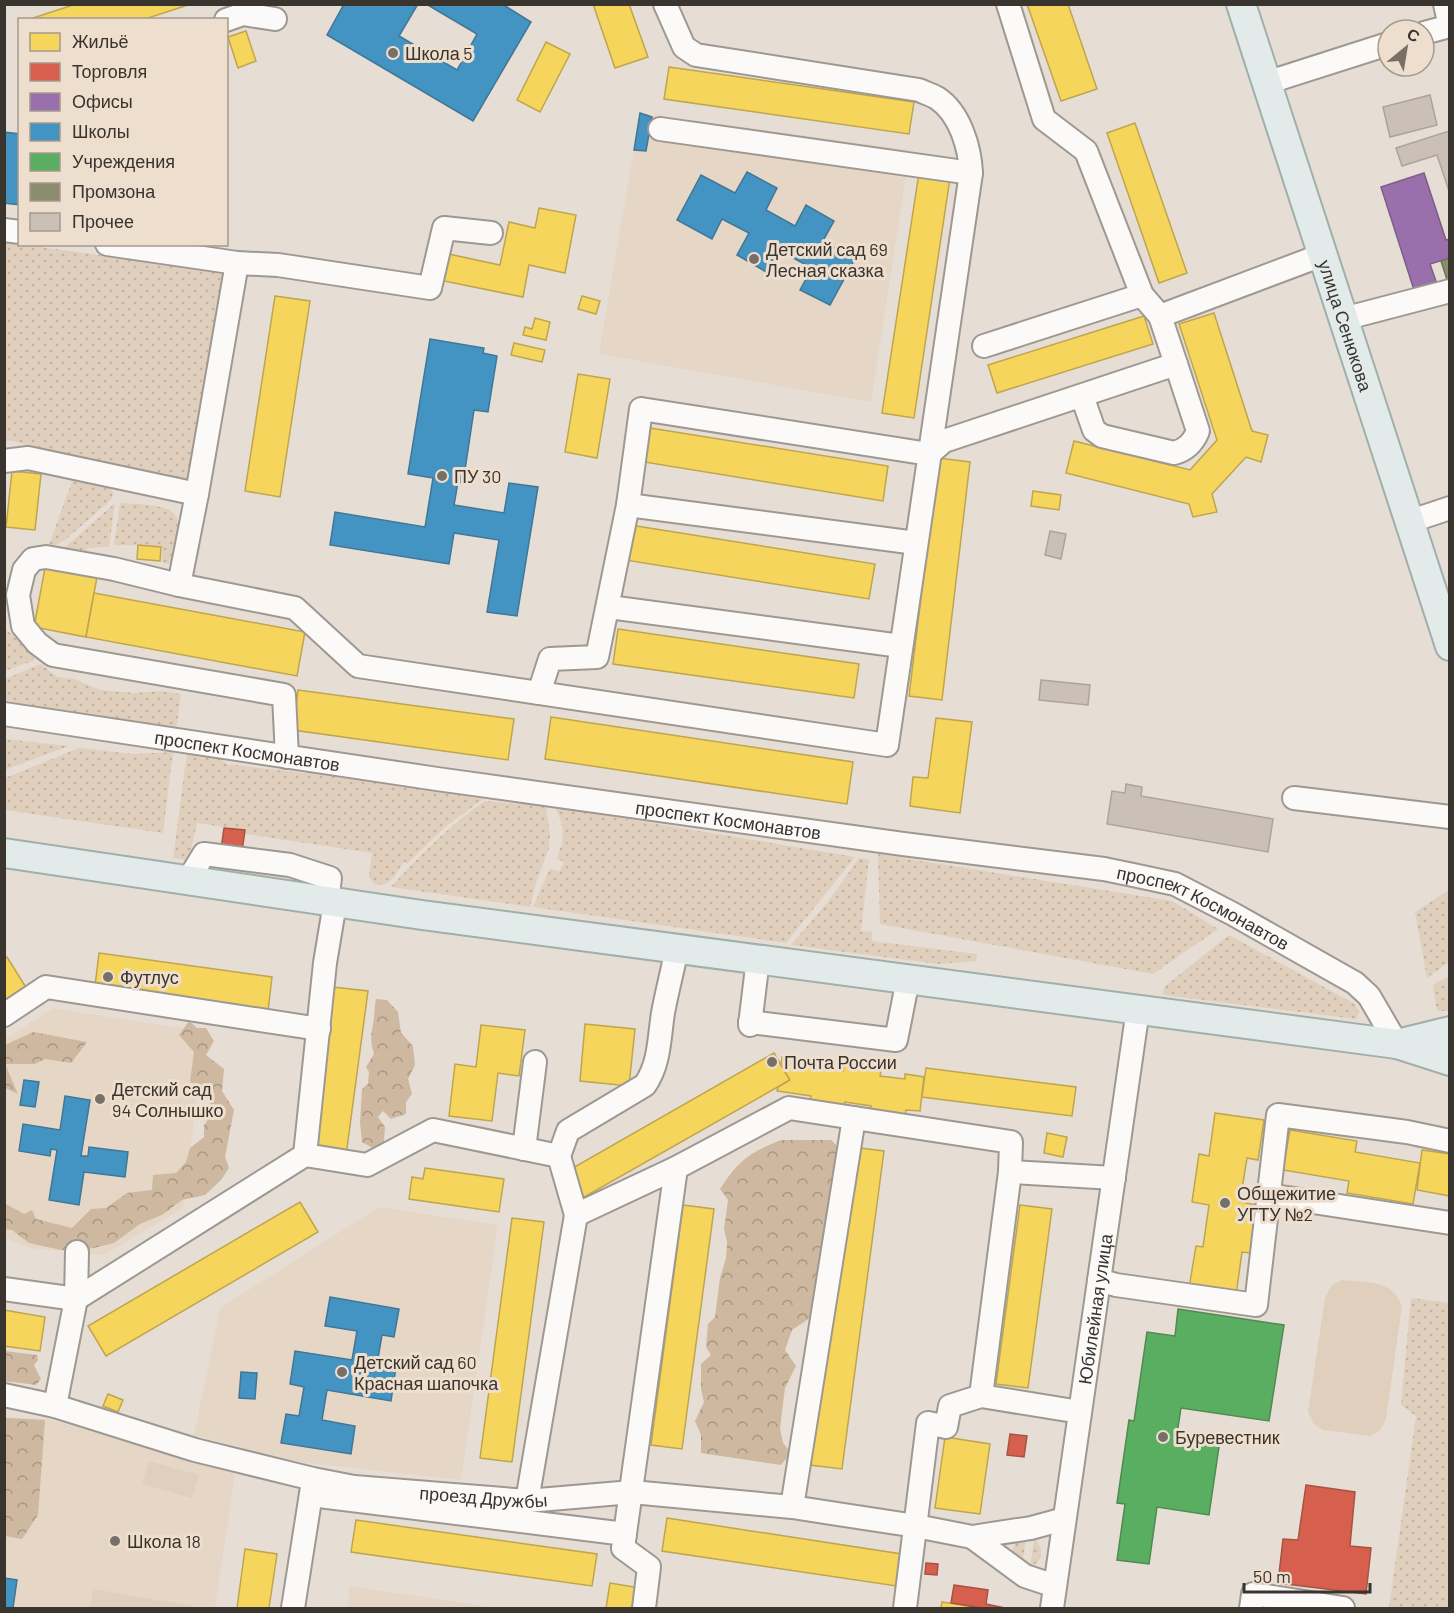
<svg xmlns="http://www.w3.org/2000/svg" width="1454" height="1613" viewBox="0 0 1454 1613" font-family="Barlow,sans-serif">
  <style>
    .built { fill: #e5d6c6 }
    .grass { fill: url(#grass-dots) }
    .forest { fill: url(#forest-crowns) }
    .garden { fill: #e0cfbc }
    .homes { fill: #f6d55c; stroke: #bea54e; stroke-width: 1.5 }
    .shops { fill: #d6604d; stroke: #a75344; stroke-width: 1.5 }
    .offices { fill: #9970ab; stroke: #7c5e86; stroke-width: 1.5 }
    .schools { fill: #4393c3; stroke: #407696; stroke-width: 1.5 }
    .public { fill: #5aae61; stroke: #508952; stroke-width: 1.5 }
    .industry { fill: #8c8c6e; stroke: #73725b; stroke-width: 1.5 }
    .building { fill: #cac0b5; stroke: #aba49d; stroke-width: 1.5 }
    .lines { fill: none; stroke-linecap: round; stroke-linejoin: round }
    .minor-casing { stroke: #9e9891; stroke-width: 26 }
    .major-casing { stroke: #a0afaa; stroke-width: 32 }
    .minor { stroke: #fbfaf9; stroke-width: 22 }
    .major { stroke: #e2ebe9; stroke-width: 28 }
    .poi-dot { fill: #767068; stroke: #eddece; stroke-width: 2 }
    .labels { text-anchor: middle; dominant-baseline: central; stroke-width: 6; stroke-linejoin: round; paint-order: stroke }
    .poi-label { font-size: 18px; fill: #3a342e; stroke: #eddece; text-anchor: start }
    .street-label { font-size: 18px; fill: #3a342e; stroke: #eddece }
  </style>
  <defs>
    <pattern id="grass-dots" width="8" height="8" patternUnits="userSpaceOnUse" patternTransform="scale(1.5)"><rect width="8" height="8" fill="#e0cfbc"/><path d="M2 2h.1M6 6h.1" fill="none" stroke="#c1b2a2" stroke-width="1.8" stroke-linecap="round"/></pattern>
    <pattern id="forest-crowns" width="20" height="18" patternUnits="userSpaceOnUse" patternTransform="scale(1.5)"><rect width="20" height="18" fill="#ceb89f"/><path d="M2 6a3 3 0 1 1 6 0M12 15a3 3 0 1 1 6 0" fill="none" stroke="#a89682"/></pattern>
  </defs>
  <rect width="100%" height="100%" fill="#e6ded5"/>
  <g class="built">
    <polygon points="640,113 910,150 871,402 599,354"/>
    <polygon points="53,1008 205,1032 183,1208 104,1255 29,1248 5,1238 4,1040"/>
    <polygon points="379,1207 498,1225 461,1480 300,1462 194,1435 220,1308"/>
    <polygon points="5,1417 48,1419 235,1474 215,1608 5,1608"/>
    <polygon points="350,1586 497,1608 347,1608"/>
  </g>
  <g class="grass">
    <polygon points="4,242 223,272 188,484 8,440 5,444"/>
    <path d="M 73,479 C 85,480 121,479 111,500 L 65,540 L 47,550 Z"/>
    <polygon points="115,503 109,547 87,548 86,557 61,551"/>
    <path d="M 120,503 C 133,504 161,504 171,511 C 173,513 176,515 177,518 C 179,523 178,556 175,560 C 171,565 166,564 162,562 L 162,546 L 114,545 Z"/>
    <polygon points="4,629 17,637 35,660 5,671"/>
    <polygon points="41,664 57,677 74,679 100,690 135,693 161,691 181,694 176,733 5,708 5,679"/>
    <polygon points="5,739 69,746 5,770"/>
    <polygon points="79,748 133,754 173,752 163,833 5,810 5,778"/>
    <path d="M 187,753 L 218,757 L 227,764 L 303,773 L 317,771 L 483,799 L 444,828 L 407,864 L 404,862 C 396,874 390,888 374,884 L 369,876 L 372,853 L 245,834 L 245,830 L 197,823 L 191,850 L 185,860 L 173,858 Z"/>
    <path d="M 485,801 L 519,804 L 522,802 L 546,806 L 550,834 L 549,848 L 536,883 L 530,907 L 391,887 C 419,856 451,824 485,801 Z"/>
    <path d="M 555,807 L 855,857 L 786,943 L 533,907 L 550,868 L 559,872 L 564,862 L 557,859 C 565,836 565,828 555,807 Z"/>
    <polygon points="878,854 1172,901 1218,929 1153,974 880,924"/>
    <polygon points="859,858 869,860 861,931 872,932 872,941 977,954 976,961 938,964 791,945 827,903"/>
    <polygon points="1449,890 1449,962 1427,978 1415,912"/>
    <polygon points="1229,935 1355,1004 1359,1012 1356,1019 1163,995 1164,987"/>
    <polygon points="1449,976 1449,1011 1437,1011 1433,985"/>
    <polygon points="1411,1298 1449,1303 1449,1608 1389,1608 1416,1416 1401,1405"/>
    <path d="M 1026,1538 L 1022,1567 C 1014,1558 1008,1553 1017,1541 Z"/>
    <path d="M 1034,1539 C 1045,1548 1043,1561 1030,1568 Z"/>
  </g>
  <g class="forest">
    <path d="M 376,999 L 387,1000 L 398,1012 L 401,1033 L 413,1046 L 415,1065 L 408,1079 L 412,1094 L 406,1102 L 406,1114 L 391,1119 L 383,1111 L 378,1117 L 385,1127 L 383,1154 L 362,1142 L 360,1123 L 362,1089 L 368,1084 L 369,1072 L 366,1067 L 374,1054 C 370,1042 371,1035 373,1024 C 375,1016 374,1008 376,999 Z"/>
    <polygon points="189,1021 197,1028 206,1028 214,1041 206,1055 224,1069 222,1091 234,1110 225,1157 229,1168 221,1180 205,1195 182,1200 162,1215 140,1224 114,1243 85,1250 61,1250 29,1243 12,1230 5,1229 4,1203 24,1214 32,1210 36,1219 72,1228 91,1209 106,1208 127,1193 152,1190 153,1175 176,1173 186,1162 190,1148 204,1137 204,1125 212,1114 207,1090 190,1082 194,1052 179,1035"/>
    <polygon points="33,1032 87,1042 71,1063 45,1059 35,1064 5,1064 18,1094 5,1088 5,1045"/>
    <path d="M 781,1140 L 831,1140 L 842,1151 L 827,1211 L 813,1316 L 792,1330 L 785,1350 L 796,1366 L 785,1388 L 780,1429 L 783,1443 L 791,1453 L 781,1465 L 701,1453 L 701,1435 L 695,1421 L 704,1402 L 701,1389 L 701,1364 L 711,1355 L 706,1347 L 708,1324 L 715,1317 L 720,1278 L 726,1258 L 727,1242 L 724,1229 L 728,1200 L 720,1189 C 738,1161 750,1152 781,1140 Z"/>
    <polygon points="5,1351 37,1355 38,1360 34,1365 41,1379 36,1385 5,1381"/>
    <polygon points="5,1418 45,1420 38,1515 22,1539 5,1536"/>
  </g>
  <g class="garden">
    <path d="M 1342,1280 C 1367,1283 1392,1279 1402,1306 L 1386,1419 L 1380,1430 L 1370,1436 L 1323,1430 L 1314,1424 L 1308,1412 L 1325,1298 L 1332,1285 Z"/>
    <polygon points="149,1461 199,1475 192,1498 142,1484"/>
    <polygon points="93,1589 193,1606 193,1608 90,1608"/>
  </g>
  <g class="homes">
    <polygon points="76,4 191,4 142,20 27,20"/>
    <polygon points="593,4 629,4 648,57 615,68"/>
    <polygon points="1027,4 1068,4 1097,89 1061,101"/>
    <polygon points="246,31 256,61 238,68 228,37"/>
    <polygon points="546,42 570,54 540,112 517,100"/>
    <polygon points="669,67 914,102 909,134 664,99"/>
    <polygon points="1135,123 1187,273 1159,283 1107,133"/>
    <polygon points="919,173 950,178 914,418 882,413"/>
    <polygon points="539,208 576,215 565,273 529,265 523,297 439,280 444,253 500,265 509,222 535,228"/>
    <polygon points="275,296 310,301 280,497 245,491"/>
    <polygon points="582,296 600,301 596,314 578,309"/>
    <polygon points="1214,313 1252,431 1268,435 1261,462 1246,457 1212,494 1217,512 1193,517 1189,504 1066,473 1074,441 1190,470 1217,440 1179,324"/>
    <polygon points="1144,316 1153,344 997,393 988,365"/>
    <polygon points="535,318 550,322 546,340 523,335 525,327 532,329"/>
    <polygon points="514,343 545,350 542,362 511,355"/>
    <polygon points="578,374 610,379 597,458 565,452"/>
    <polygon points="644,427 888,466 883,501 638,461"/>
    <polygon points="938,458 970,462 942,700 909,696"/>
    <polygon points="12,471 41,474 35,530 6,527"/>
    <polygon points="1033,491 1061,495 1059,510 1031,506"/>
    <polygon points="630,525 875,564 869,599 625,560"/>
    <polygon points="138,545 161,547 160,561 137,559"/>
    <polygon points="45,568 97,577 86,637 34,627"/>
    <polygon points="94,593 305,632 297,676 86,637"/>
    <polygon points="618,629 859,664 854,698 613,664"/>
    <polygon points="298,690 514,719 508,760 293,730"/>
    <polygon points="551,717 853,762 847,804 545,759"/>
    <polygon points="936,718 972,722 960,813 910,806 913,777 928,778"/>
    <polygon points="99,953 272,977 268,1011 95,986"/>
    <polygon points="7,957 27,989 4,1004 4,959"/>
    <polygon points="333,987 368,991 345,1163 309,1158"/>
    <polygon points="585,1024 635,1029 629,1086 580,1081"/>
    <polygon points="481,1025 525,1030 519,1076 498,1073 492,1121 449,1116 455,1064 476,1067"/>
    <polygon points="774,1053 790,1080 579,1200 564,1173"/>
    <polygon points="782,1057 823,1063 822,1068 843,1071 844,1066 881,1071 880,1076 905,1079 905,1074 924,1077 920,1111 906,1110 905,1116 870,1112 871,1106 845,1102 844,1108 810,1103 811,1096 777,1091 778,1087 790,1080 781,1065"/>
    <polygon points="926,1068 1076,1087 1072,1116 922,1097"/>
    <polygon points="1215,1113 1264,1120 1258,1160 1247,1158 1240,1202 1257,1205 1250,1253 1242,1252 1236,1295 1189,1288 1196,1246 1203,1247 1209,1205 1192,1202 1199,1154 1209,1156"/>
    <polygon points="1290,1130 1357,1141 1355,1152 1420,1163 1413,1204 1347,1193 1349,1181 1283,1170"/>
    <polygon points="1047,1133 1067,1137 1063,1157 1044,1153"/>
    <polygon points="852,1147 884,1151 842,1469 810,1465"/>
    <polygon points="1422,1150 1450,1154 1450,1196 1417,1190"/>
    <polygon points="425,1168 504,1179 499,1212 409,1199 412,1177 423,1179"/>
    <polygon points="300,1202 318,1232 106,1356 88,1326"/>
    <polygon points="683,1205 714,1209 682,1449 651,1445"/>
    <polygon points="1020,1205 1052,1209 1028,1388 996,1384"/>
    <polygon points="512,1218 544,1222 512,1462 480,1458"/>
    <polygon points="4,1310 45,1317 40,1351 4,1346"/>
    <polygon points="108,1394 123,1400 118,1412 103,1406"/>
    <polygon points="945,1437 990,1444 980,1514 935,1508"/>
    <polygon points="667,1518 908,1555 903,1587 662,1551"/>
    <polygon points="356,1520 597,1554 592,1586 351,1552"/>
    <polygon points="245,1549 277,1554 269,1608 237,1608"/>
    <polygon points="610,1583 640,1588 637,1608 606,1608"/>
    <polygon points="942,1602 982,1608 941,1608"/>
  </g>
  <g class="shops">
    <polygon points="224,828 245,830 242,852 221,849"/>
    <polygon points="1010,1434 1027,1436 1024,1457 1007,1455"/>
    <polygon points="1306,1485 1355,1492 1350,1546 1371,1548 1366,1594 1278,1583 1283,1539 1298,1540"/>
    <polygon points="926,1563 938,1564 937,1575 925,1574"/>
    <polygon points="954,1585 988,1590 986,1604 1005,1608 982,1608 951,1603"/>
  </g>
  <polygon class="offices" points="1424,173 1446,240 1450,239 1450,258 1430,264 1439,290 1414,290 1381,187"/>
  <g class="schools">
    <polygon points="344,4 418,4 399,36 457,70 477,34 426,4 502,4 531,22 473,121 327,35"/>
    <polygon points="640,113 652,117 646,151 634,150"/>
    <polygon points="4,132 20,134 20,205 4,203"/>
    <polygon points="747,172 777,188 766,210 795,226 806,205 834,221 823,241 855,259 830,305 800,290 812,268 780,251 768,273 737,255 749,233 722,219 712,239 677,220 701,175 735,193"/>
    <polygon points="430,339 484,348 483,353 497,356 488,412 474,410 463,483 458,482 454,505 504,513 509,483 538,487 517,616 487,612 499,540 454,533 449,564 330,545 335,512 425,527 433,478 408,474"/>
    <polygon points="24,1080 39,1082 35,1107 20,1105"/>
    <polygon points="65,1096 90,1100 81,1156 88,1156 89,1147 128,1152 125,1177 84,1172 79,1205 49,1200 57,1150 51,1149 50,1156 19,1151 23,1124 60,1130"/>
    <polygon points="330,1297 399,1309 394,1337 382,1335 377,1364 396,1367 391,1401 327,1390 322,1420 355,1426 351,1454 281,1443 286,1414 299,1416 304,1387 290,1384 295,1351 352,1360 357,1331 325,1326"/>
    <polygon points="241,1372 257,1373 255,1399 239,1398"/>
    <polygon points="4,1578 17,1580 13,1608 4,1608"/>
  </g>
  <polygon class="public" points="1178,1309 1284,1325 1269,1421 1181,1408 1177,1434 1220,1440 1209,1515 1157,1507 1149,1564 1117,1560 1125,1504 1117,1503 1129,1420 1134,1421 1147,1332 1175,1336"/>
  <polygon class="industry" points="1450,258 1450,283 1448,283 1441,261"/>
  <g class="building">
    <polygon points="1430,95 1437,125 1390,137 1383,107"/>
    <polygon points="1449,131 1450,132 1450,194 1437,155 1402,166 1396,148"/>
    <polygon points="1050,531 1066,534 1061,559 1045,555"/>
    <polygon points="1041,680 1090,685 1088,705 1039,700"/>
    <polygon points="1126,784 1142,787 1141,796 1273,819 1268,852 1107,824 1112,791 1125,793"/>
  </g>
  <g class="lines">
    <defs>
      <g id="minor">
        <polyline points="1445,4 1450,26"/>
        <polyline points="226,20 243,14 275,19"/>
        <polyline points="1424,33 1450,26"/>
        <polyline points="1266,83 1388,44"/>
        <polyline points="660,129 971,173"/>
        <polyline points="4,230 20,232"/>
        <polyline points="107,244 237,263 197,494 179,585"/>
        <polyline points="237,263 278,265 430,288 444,228 491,233"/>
        <polyline points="1160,316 1322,255"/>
        <polyline points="1343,319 1450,291"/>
        <polyline points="984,346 1142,295"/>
        <path d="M 1082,396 L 1094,430 L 1102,436 L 1174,453 C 1186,450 1193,443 1198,431 L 1176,364"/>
        <polyline points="4,461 28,458 197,494"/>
        <polyline points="628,505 916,543"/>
        <polyline points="1408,522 1450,508"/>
        <polyline points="609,607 901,646"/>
        <polyline points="539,693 550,659 597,657 628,505 641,409 929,454 944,441 1176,364 1160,316 1142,295 1086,151 1044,119 1008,4"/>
        <path id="s1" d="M 4,714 L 437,779 L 903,844 L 1104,869 L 1133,875 L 1175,884 L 1233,914 L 1355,983 L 1369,996 L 1397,1044"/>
        <path d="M 287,757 L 284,695 L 53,655 L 37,643 L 23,626 L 18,595 L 24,570 L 33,559 L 46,557 L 114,569 L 179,585 L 295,608 L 358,666 L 887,745 L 971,173 C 970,148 960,113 937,98 C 932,95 925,93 919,90 L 696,55 L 684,47 L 665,4"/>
        <polyline points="1294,798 1450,817"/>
        <polyline points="188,880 204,854 290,865 330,878 327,901"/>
        <polyline points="4,1015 46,987 319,1029"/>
        <polyline points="750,1022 896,1040 908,979"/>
        <polyline points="750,1025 758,959"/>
        <polyline points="524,1149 535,1062"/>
        <polyline points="305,1155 367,1165 433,1130 559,1156 576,1215 527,1501"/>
        <path d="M 559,1156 L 568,1131 L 645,1085 C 660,1063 659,1038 663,1013 C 667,991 673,969 677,948"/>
        <polyline points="1010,1172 1114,1178"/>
        <polyline points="1268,1195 1450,1223"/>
        <polyline points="576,1215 676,1168 789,1108 1011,1142 1010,1172 981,1396"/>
        <polyline points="1099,1280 1116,1285 1256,1305 1278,1115 1407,1132 1450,1141"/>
        <polyline points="4,1289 76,1299 305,1155 325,963 335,903"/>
        <path id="s2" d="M 4,1395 L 55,1406 L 195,1450 L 313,1479 L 354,1487 L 527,1501 L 632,1492 L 792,1507 L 916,1526 L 972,1537 L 1031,1528 L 1064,1519"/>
        <polyline points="55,1406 76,1299 77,1252"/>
        <polyline points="311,1495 625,1534"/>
        <polyline points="792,1507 854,1118"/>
        <polyline points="972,1537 1025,1576 1055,1586"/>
        <polyline points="293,1608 313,1481"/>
        <polyline points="644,1608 649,1567 623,1548 676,1168"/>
        <polyline points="905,1608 928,1423 946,1427 950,1406 981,1396 1080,1412"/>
        <path id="s3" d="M 1052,1608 L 1138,1009"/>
        <polyline points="1251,1608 1253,1594 1343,1608"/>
      </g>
      <g id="major">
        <path id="s4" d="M 1241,4 L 1450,646"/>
        <polyline points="4,853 422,915 1397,1044 1450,1061"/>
        <polyline points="1397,1044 1450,1031"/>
      </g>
    </defs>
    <use href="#minor" class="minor-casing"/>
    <use href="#major" class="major-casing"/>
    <use href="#minor" class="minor"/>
    <use href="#major" class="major"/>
  </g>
  <g class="poi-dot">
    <circle cx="393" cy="53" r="6"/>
    <circle cx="754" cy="259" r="6"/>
    <circle cx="442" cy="476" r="6"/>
    <circle cx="108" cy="977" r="6"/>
    <circle cx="772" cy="1062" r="6"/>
    <circle cx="100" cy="1099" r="6"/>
    <circle cx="1225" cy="1203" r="6"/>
    <circle cx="342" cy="1372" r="6"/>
    <circle cx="1163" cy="1437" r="6"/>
    <circle cx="115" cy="1541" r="6"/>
  </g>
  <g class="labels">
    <g class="poi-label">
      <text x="405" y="53">Школа 5</text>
      <text x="766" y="249">Детский сад 69<tspan x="766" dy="21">Лесная сказка</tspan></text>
      <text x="454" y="476">ПУ 30</text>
      <text x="120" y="977">Футлус</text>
      <text x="784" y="1062">Почта России</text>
      <text x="112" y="1089">Детский сад<tspan x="112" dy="21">94 Солнышко</tspan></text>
      <text x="1237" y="1193">Общежитие<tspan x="1237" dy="21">УГТУ №2</tspan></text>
      <text x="354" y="1362">Детский сад 60<tspan x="354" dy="21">Красная шапочка</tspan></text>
      <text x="1175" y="1437">Буревестник</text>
      <text x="127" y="1541">Школа 18</text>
    </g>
    <g class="street-label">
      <text stroke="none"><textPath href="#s4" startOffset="338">улица Сенюкова</textPath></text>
      <text stroke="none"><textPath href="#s1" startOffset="246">проспект Космонавтов</textPath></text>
      <text stroke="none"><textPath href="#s1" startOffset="732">проспект Космонавтов</textPath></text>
      <text stroke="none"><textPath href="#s1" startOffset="1218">проспект Космонавтов</textPath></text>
      <text stroke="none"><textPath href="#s3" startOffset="302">Юбилейная улица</textPath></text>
      <text stroke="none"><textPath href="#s2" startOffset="492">проезд Дружбы</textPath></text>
    </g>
  </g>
  <rect width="1454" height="1613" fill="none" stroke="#3a342e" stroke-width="12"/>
  <rect x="18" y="18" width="210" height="228" fill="#eddece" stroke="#a59a8e" stroke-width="1.5"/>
  <rect x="30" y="33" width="30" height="18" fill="#f6d55c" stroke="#a59a8e" stroke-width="1.5"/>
  <text x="72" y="48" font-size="18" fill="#3a342e">Жильё</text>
  <rect x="30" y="63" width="30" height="18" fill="#d6604d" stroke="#a59a8e" stroke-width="1.5"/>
  <text x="72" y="78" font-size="18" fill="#3a342e">Торговля</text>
  <rect x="30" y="93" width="30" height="18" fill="#9970ab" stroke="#a59a8e" stroke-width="1.5"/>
  <text x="72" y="108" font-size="18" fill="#3a342e">Офисы</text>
  <rect x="30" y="123" width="30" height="18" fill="#4393c3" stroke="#a59a8e" stroke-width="1.5"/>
  <text x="72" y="138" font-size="18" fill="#3a342e">Школы</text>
  <rect x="30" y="153" width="30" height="18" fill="#5aae61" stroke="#a59a8e" stroke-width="1.5"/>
  <text x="72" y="168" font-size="18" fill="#3a342e">Учреждения</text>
  <rect x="30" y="183" width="30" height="18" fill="#8c8c6e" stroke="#a59a8e" stroke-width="1.5"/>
  <text x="72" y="198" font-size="18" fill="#3a342e">Промзона</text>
  <rect x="30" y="213" width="30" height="18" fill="#cac0b5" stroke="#a59a8e" stroke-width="1.5"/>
  <text x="72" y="228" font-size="18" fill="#3a342e">Прочее</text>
  <g transform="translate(1406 48) rotate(30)"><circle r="28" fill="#eddece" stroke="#a59a8e" stroke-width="1.5"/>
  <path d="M0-4.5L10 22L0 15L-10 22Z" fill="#767068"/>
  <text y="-9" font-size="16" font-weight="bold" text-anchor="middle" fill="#3a342e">С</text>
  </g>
  <path d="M1244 1583v9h126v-9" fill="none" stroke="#3a342e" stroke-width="3"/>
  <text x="1253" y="1583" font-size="18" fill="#3a342e" stroke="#eddece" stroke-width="4.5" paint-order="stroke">50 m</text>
</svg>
